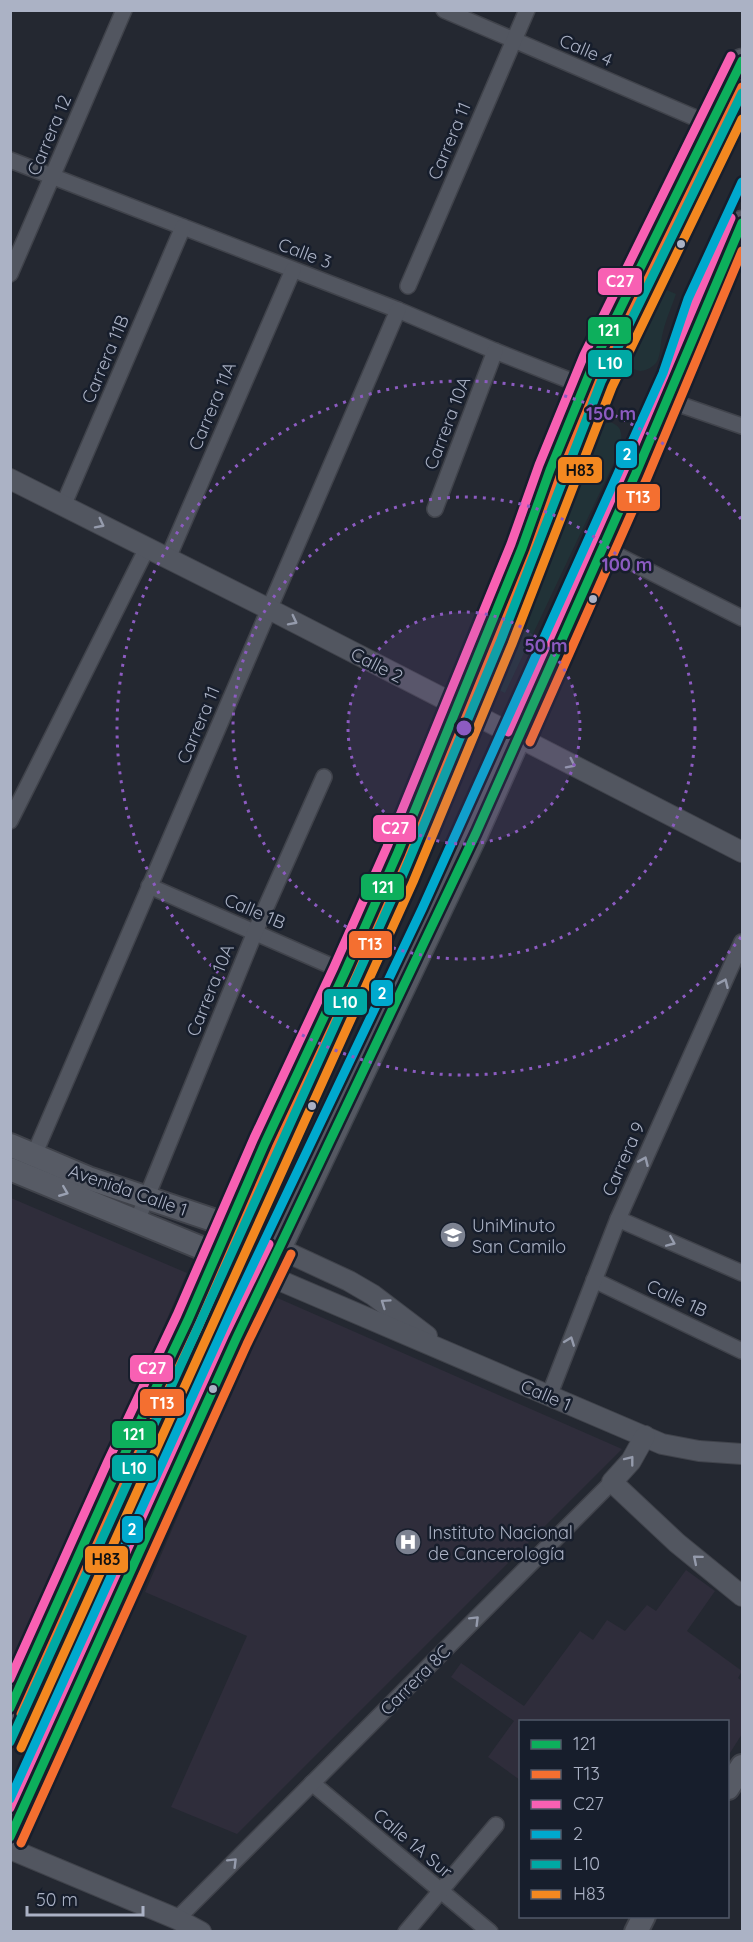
<svg xmlns="http://www.w3.org/2000/svg" width="753" height="1942" viewBox="0 0 753 1942" font-family="Quicksand,sans-serif">
  <style>
    .medical { fill: #2f2d3b }
    .green { fill: #213237 }
    .lines { fill: none; stroke-linecap: round; stroke-linejoin: round }
    .minor-casing { stroke: #40434b; stroke-width: 18 }
    .tertiary-casing { stroke: #40434b; stroke-width: 22 }
    .secondary-casing { stroke: #40434b; stroke-width: 26 }
    .primary-casing { stroke: #41454e; stroke-width: 27 }
    .minor { stroke: #525660; stroke-width: 15 }
    .tertiary { stroke: #525660; stroke-width: 20 }
    .secondary { stroke: #575b65; stroke-width: 22 }
    .primary { stroke: #555862; stroke-width: 24 }
    .bus-1-casing { stroke: #171e2c; stroke-width: 14 }
    .bus-2-casing { stroke: #171e2c; stroke-width: 14 }
    .bus-3-casing { stroke: #171e2c; stroke-width: 14 }
    .bus-4-casing { stroke: #171e2c; stroke-width: 14 }
    .bus-5-casing { stroke: #171e2c; stroke-width: 14 }
    .bus-6-casing { stroke: #171e2c; stroke-width: 14 }
    .bus-1 { stroke: #0daf5c; stroke-width: 9 }
    .bus-2 { stroke: #f46f30; stroke-width: 9 }
    .bus-3 { stroke: #f860b3; stroke-width: 9 }
    .bus-4 { stroke: #00a9ce; stroke-width: 9 }
    .bus-5 { stroke: #00a9a4; stroke-width: 9 }
    .bus-6 { stroke: #f38820; stroke-width: 9 }
    .oneway { stroke: #959bac }
    .oneway2 { stroke: #9aa1b2 }
    .ring { fill: none; stroke: #8c5bc1; stroke-width: 3; stroke-dasharray: 3 6 }
    .bus-dot { fill: #abb2c5; stroke: #171e2c; stroke-width: 2 }
    .labels { text-anchor: middle; dominant-baseline: central; stroke-width: 5; stroke-linejoin: round; paint-order: stroke }
    .street-label { font-size: 18px; fill: #abb2c5; stroke: #171e2c }
    .poi-label { font-size: 18px; fill: #abb2c5; stroke: #171e2c; text-anchor: start }
    .centre { fill: #8c5bc1; stroke: #171e2c; stroke-width: 3 }
    .ring-label { font-size: 18px; text-anchor: middle; font-weight: bold; fill: #8c5bc1; stroke: #171e2c; stroke-width: 5; stroke-linejoin: round; paint-order: stroke }
    .line-badge { stroke: #171e2c; stroke-width: 2 }
    .badge-label { font-size: 16px; text-anchor: middle; font-weight: bold; fill: #fff }
    .pale-badge-label { font-size: 16px; text-anchor: middle; font-weight: bold; fill: #111 }
  </style>
  <rect width="100%" height="100%" fill="#242831"/>
  <g class="medical">
    <polygon points="11,1198 187,1273 88,1499 11,1665"/>
    <polygon points="273,1296 622,1449 237,1834 171,1807 247,1636 145,1592"/>
    <polygon points="686,1570 715,1591 687,1631 742,1671 738,1678 742,1681 742,1734 728,1756 728,1722 520,1722 520,1780 488,1757 514,1721 451,1677 461,1663 524,1706 580,1631 593,1640 607,1620 625,1631 647,1605 656,1611"/>
  </g>
  <g class="green">
    <path d="M 662,288 L 676,294 C 670,311 663,326 661,343 C 660,350 660,360 654,365 C 636,380 622,364 627,343 Z"/>
    <path d="M 610,422 C 625,427 622,439 619,452 L 505,693 L 492,687 L 591,434 L 596,427 Z"/>
  </g>
  <g class="lines">
    <defs>
      <g id="minor">
        <polyline points="444,10 712,125"/>
        <polyline points="10,160 398,310 495,351 584,386"/>
        <polyline points="10,274 124,10"/>
        <polyline points="408,286 527,10"/>
        <polyline points="667,400 742,426"/>
        <polyline points="63,506 183,227"/>
        <polyline points="435,509 495,351"/>
        <polyline points="603,548 742,618"/>
        <polyline points="168,558 293,270"/>
        <polyline points="10,821 147,548"/>
        <polyline points="149,886 345,972"/>
        <polyline points="34,1155 398,310"/>
        <polyline points="618,1219 742,1273"/>
        <polyline points="137,1221 255,932 324,777"/>
        <polyline points="594,1280 742,1351"/>
        <polyline points="549,1396 618,1219 742,942"/>
        <polyline points="312,1783 490,1932"/>
        <polyline points="177,1919 612,1482"/>
        <polyline points="406,1932 496,1825"/>
      </g>
      <g id="tertiary">
        <polyline points="10,479 269,609 742,852"/>
        <polyline points="280,1249 349,1281 373,1295 427,1336"/>
        <polyline points="267,1275 662,1444 699,1451 742,1454"/>
        <polyline points="645,1436 631,1461 612,1482 677,1543 742,1596"/>
        <polyline points="10,1849 177,1919 201,1932"/>
      </g>
      <g id="secondary">
        <polyline points="10,1145 88,1178 213,1220 280,1249"/>
        <polyline points="10,1169 267,1275"/>
        <polyline points="728,1788 742,1766"/>
        <polyline points="636,1932 644,1916"/>
      </g>
      <g id="primary">
        <polyline points="10,1709 118,1468 188,1320 265,1143 345,972 398,852 458,706 522,548 550,470 595,360 742,61"/>
        <polyline points="10,1838 236,1339 476,833 636,473 719,274 742,223"/>
      </g>
    </defs>
    <use href="#minor" class="minor-casing"/>
    <use href="#tertiary" class="tertiary-casing"/>
    <use href="#secondary" class="secondary-casing"/>
    <use href="#primary" class="primary-casing"/>
    <use href="#minor" class="minor"/>
    <use href="#tertiary" class="tertiary"/>
    <use href="#secondary" class="secondary"/>
    <use href="#primary" class="primary"/>
    <defs>
      <g id="bus-1">
        <polyline points="10,1708 118,1468 188,1320 265,1143 345,972 398,852 522,548 550,470 595,360 742,61"/>
        <polyline points="10,1837 236,1339 476,833 636,473 742,223"/>
      </g>
      <g id="bus-2">
        <polyline points="530,742 647,478 742,251"/>
        <polyline points="21,1714 129,1473 199,1325 276,1148 356,977 409,857 533,553 561,474 606,365 742,87"/>
        <polyline points="21,1843 247,1344 291,1254"/>
      </g>
      <g id="bus-3">
        <polyline points="508,732 625,468 731,218"/>
        <polyline points="10,1679 107,1463 177,1315 254,1138 334,967 387,847 511,544 539,465 584,355 731,56"/>
        <polyline points="10,1808 225,1334 269,1244"/>
      </g>
      <polyline id="bus-4" points="10,1799 232,1309 422,909 663,373 688,299 742,182"/>
      <polyline id="bus-5" points="10,1742 402,877 501,640 601,382 742,93"/>
      <polyline id="bus-6" points="21,1748 413,882 512,644 612,387 742,119"/>
    </defs>
    <use href="#bus-1" class="bus-1-casing"/>
    <use href="#bus-2" class="bus-2-casing"/>
    <use href="#bus-3" class="bus-3-casing"/>
    <use href="#bus-4" class="bus-4-casing"/>
    <use href="#bus-5" class="bus-5-casing"/>
    <use href="#bus-6" class="bus-6-casing"/>
    <use href="#bus-1" class="bus-1"/>
    <use href="#bus-2" class="bus-2"/>
    <use href="#bus-3" class="bus-3"/>
    <use href="#bus-4" class="bus-4"/>
    <use href="#bus-5" class="bus-5"/>
    <use href="#bus-6" class="bus-6"/>
  </g>
  <defs><path id="oneway-chevron" d="M-2-3.5L2.5 0L-2 3.5" fill="none" stroke-width="1.6" stroke-linecap="round" stroke-linejoin="round" transform="scale(1.5)"/></defs>
  <g class="oneway">
    <use href="#oneway-chevron" transform="translate(100 524) rotate(27)"/>
    <use href="#oneway-chevron" transform="translate(293 621) rotate(27)"/>
    <use href="#oneway-chevron" transform="translate(571 764) rotate(27)"/>
    <use href="#oneway-chevron" transform="translate(724 983) rotate(-66)"/>
    <use href="#oneway-chevron" transform="translate(644 1161) rotate(-66)"/>
    <use href="#oneway-chevron" transform="translate(671 1242) rotate(23)"/>
    <use href="#oneway-chevron" transform="translate(385 1303) rotate(-145)"/>
    <use href="#oneway-chevron" transform="translate(570 1341) rotate(-69)"/>
    <use href="#oneway-chevron" transform="translate(630 1460) rotate(-52)"/>
    <use href="#oneway-chevron" transform="translate(697 1559) rotate(-140)"/>
    <use href="#oneway-chevron" transform="translate(475 1620) rotate(-45)"/>
    <use href="#oneway-chevron" transform="translate(233 1862) rotate(-45)"/>
  </g>
  <use class="oneway2" href="#oneway-chevron" transform="translate(64 1192) rotate(22)"/>
  <circle cx="464" cy="728" r="116" fill="#8c5bc1" fill-opacity=".12"/>
  <g class="ring">
    <circle cx="464" cy="728" r="116"/>
    <circle cx="464" cy="728" r="231"/>
    <path d="M741 937A347 347 0 1 1 741 519"/>
  </g>
  <defs>
    <symbol id="university-disc" viewBox="-11 -11 22 22"><circle r="9.5" fill="#7c8291" stroke="#171e2c"/><path d="M0-5L7-2L0 1L-7-2ZM-4 1L0 2.5L4 1V4Q0 6-4 4Z" fill="#fff"/></symbol>
    <symbol id="hospital-disc" viewBox="-11 -11 22 22"><circle r="9.5" fill="#7c8291" stroke="#171e2c"/><path d="M-5-5h3v3.5h4V-5h3V5h-3V1.5h-4V5h-3Z" fill="#fff"/></symbol>
  </defs>
  <g fill-rule="evenodd">
    <use href="#university-disc" x="438" y="1220" width="30" height="30"/>
    <use href="#hospital-disc" x="393" y="1527" width="30" height="30"/>
  </g>
  <g class="bus-dot">
    <circle cx="681" cy="244" r="5"/>
    <circle cx="593" cy="599" r="5"/>
    <circle cx="312" cy="1106" r="5"/>
    <circle cx="213" cy="1389" r="5"/>
  </g>
  <g class="labels">
    <g class="street-label">
      <text transform="translate(586 50) rotate(23)">Calle 4</text>
      <text transform="translate(49 135) rotate(-67)">Carrera 12</text>
      <text transform="translate(449 141) rotate(-67)">Carrera 11</text>
      <text transform="translate(305 253) rotate(21)">Calle 3</text>
      <text transform="translate(105 359) rotate(-67)">Carrera 11B</text>
      <text transform="translate(212 406) rotate(-67)">Carrera 11A</text>
      <text transform="translate(447 423) rotate(-69)">Carrera 10A</text>
      <text transform="translate(377 665) rotate(27)">Calle 2</text>
      <text transform="translate(198 725) rotate(-67)">Carrera 11</text>
      <text transform="translate(255 911) rotate(23)">Calle 1B</text>
      <text transform="translate(210 990) rotate(-68)">Carrera 10A</text>
      <text transform="translate(623 1159) rotate(-66)">Carrera 9</text>
      <text transform="translate(128 1190) rotate(19)">Avenida Calle 1</text>
      <text transform="translate(677 1298) rotate(25)">Calle 1B</text>
      <text transform="translate(546 1395) rotate(23)">Calle 1</text>
      <text transform="translate(415 1680) rotate(-45)">Carrera 8C</text>
      <text transform="translate(413 1843) rotate(40)">Calle 1A Sur</text>
    </g>
    <g class="poi-label">
      <text x="472" y="1225">UniMinuto<tspan x="472" dy="21">San Camilo</tspan></text>
      <text x="428" y="1532">Instituto Nacional<tspan x="428" dy="21">de Cancerología</tspan></text>
    </g>
  </g>
  <circle cx="464" cy="728" r="9" class="centre"/>
  <g class="ring-label">
    <text x="611" y="420">150 m</text>
    <text x="627" y="571">100 m</text>
    <text x="546" y="652">50 m</text>
  </g>
  <g class="line-badge">
    <rect x="597" y="267" width="46" height="29" rx="6" fill="#f860b3"/>
    <rect x="587" y="316" width="45" height="29" rx="6" fill="#0daf5c"/>
    <rect x="587" y="349" width="46" height="29" rx="6" fill="#00a9a4"/>
    <rect x="615" y="440" width="23" height="29" rx="6" fill="#00a9ce"/>
    <rect x="557" y="456" width="46" height="28" rx="6" fill="#f38820"/>
    <rect x="616" y="483" width="45" height="29" rx="6" fill="#f46f30"/>
    <rect x="372" y="814" width="45" height="29" rx="6" fill="#f860b3"/>
    <rect x="360" y="873" width="45" height="28" rx="6" fill="#0daf5c"/>
    <rect x="348" y="930" width="45" height="29" rx="6" fill="#f46f30"/>
    <rect x="370" y="979" width="24" height="28" rx="6" fill="#00a9ce"/>
    <rect x="323" y="988" width="45" height="28" rx="6" fill="#00a9a4"/>
    <rect x="129" y="1354" width="45" height="29" rx="6" fill="#f860b3"/>
    <rect x="139" y="1388" width="46" height="29" rx="6" fill="#f46f30"/>
    <rect x="111" y="1420" width="46" height="29" rx="6" fill="#0daf5c"/>
    <rect x="111" y="1454" width="46" height="28" rx="6" fill="#00a9a4"/>
    <rect x="121" y="1515" width="23" height="29" rx="6" fill="#00a9ce"/>
    <rect x="84" y="1545" width="45" height="29" rx="6" fill="#f38820"/>
  </g>
  <g class="badge-label">
    <text x="620" y="287">C27</text>
    <text x="609" y="336">121</text>
    <text x="610" y="369">L10</text>
    <text x="627" y="460">2</text>
    <text x="638" y="503">T13</text>
    <text x="395" y="834">C27</text>
    <text x="383" y="893">121</text>
    <text x="370" y="950">T13</text>
    <text x="382" y="999">2</text>
    <text x="345" y="1008">L10</text>
    <text x="152" y="1374">C27</text>
    <text x="162" y="1409">T13</text>
    <text x="134" y="1440">121</text>
    <text x="134" y="1474">L10</text>
    <text x="132" y="1535">2</text>
  </g>
  <g class="pale-badge-label">
    <text x="580" y="476">H83</text>
    <text x="106" y="1565">H83</text>
  </g>
  <rect width="753" height="1942" fill="none" stroke="#abb2c5" stroke-width="24"/>
  <rect x="519" y="1720" width="210" height="198" fill="#171e2c" stroke="#525969" stroke-width="1.5"/>
  <rect x="531" y="1740" width="30" height="9" fill="#0daf5c" stroke="#525969" stroke-width="1.5"/>
  <text x="573" y="1750" font-size="18" fill="#abb2c5">121</text>
  <rect x="531" y="1770" width="30" height="9" fill="#f46f30" stroke="#525969" stroke-width="1.5"/>
  <text x="573" y="1780" font-size="18" fill="#abb2c5">T13</text>
  <rect x="531" y="1800" width="30" height="9" fill="#f860b3" stroke="#525969" stroke-width="1.5"/>
  <text x="573" y="1810" font-size="18" fill="#abb2c5">C27</text>
  <rect x="531" y="1830" width="30" height="9" fill="#00a9ce" stroke="#525969" stroke-width="1.5"/>
  <text x="573" y="1840" font-size="18" fill="#abb2c5">2</text>
  <rect x="531" y="1860" width="30" height="9" fill="#00a9a4" stroke="#525969" stroke-width="1.5"/>
  <text x="573" y="1870" font-size="18" fill="#abb2c5">L10</text>
  <rect x="531" y="1890" width="30" height="9" fill="#f38820" stroke="#525969" stroke-width="1.5"/>
  <text x="573" y="1900" font-size="18" fill="#abb2c5">H83</text>
  <path d="M27 1906v9h116v-9" fill="none" stroke="#abb2c5" stroke-width="3"/>
  <text x="36" y="1906" font-size="18" fill="#abb2c5" stroke="#171e2c" stroke-width="4.5" paint-order="stroke">50 m</text>
</svg>
